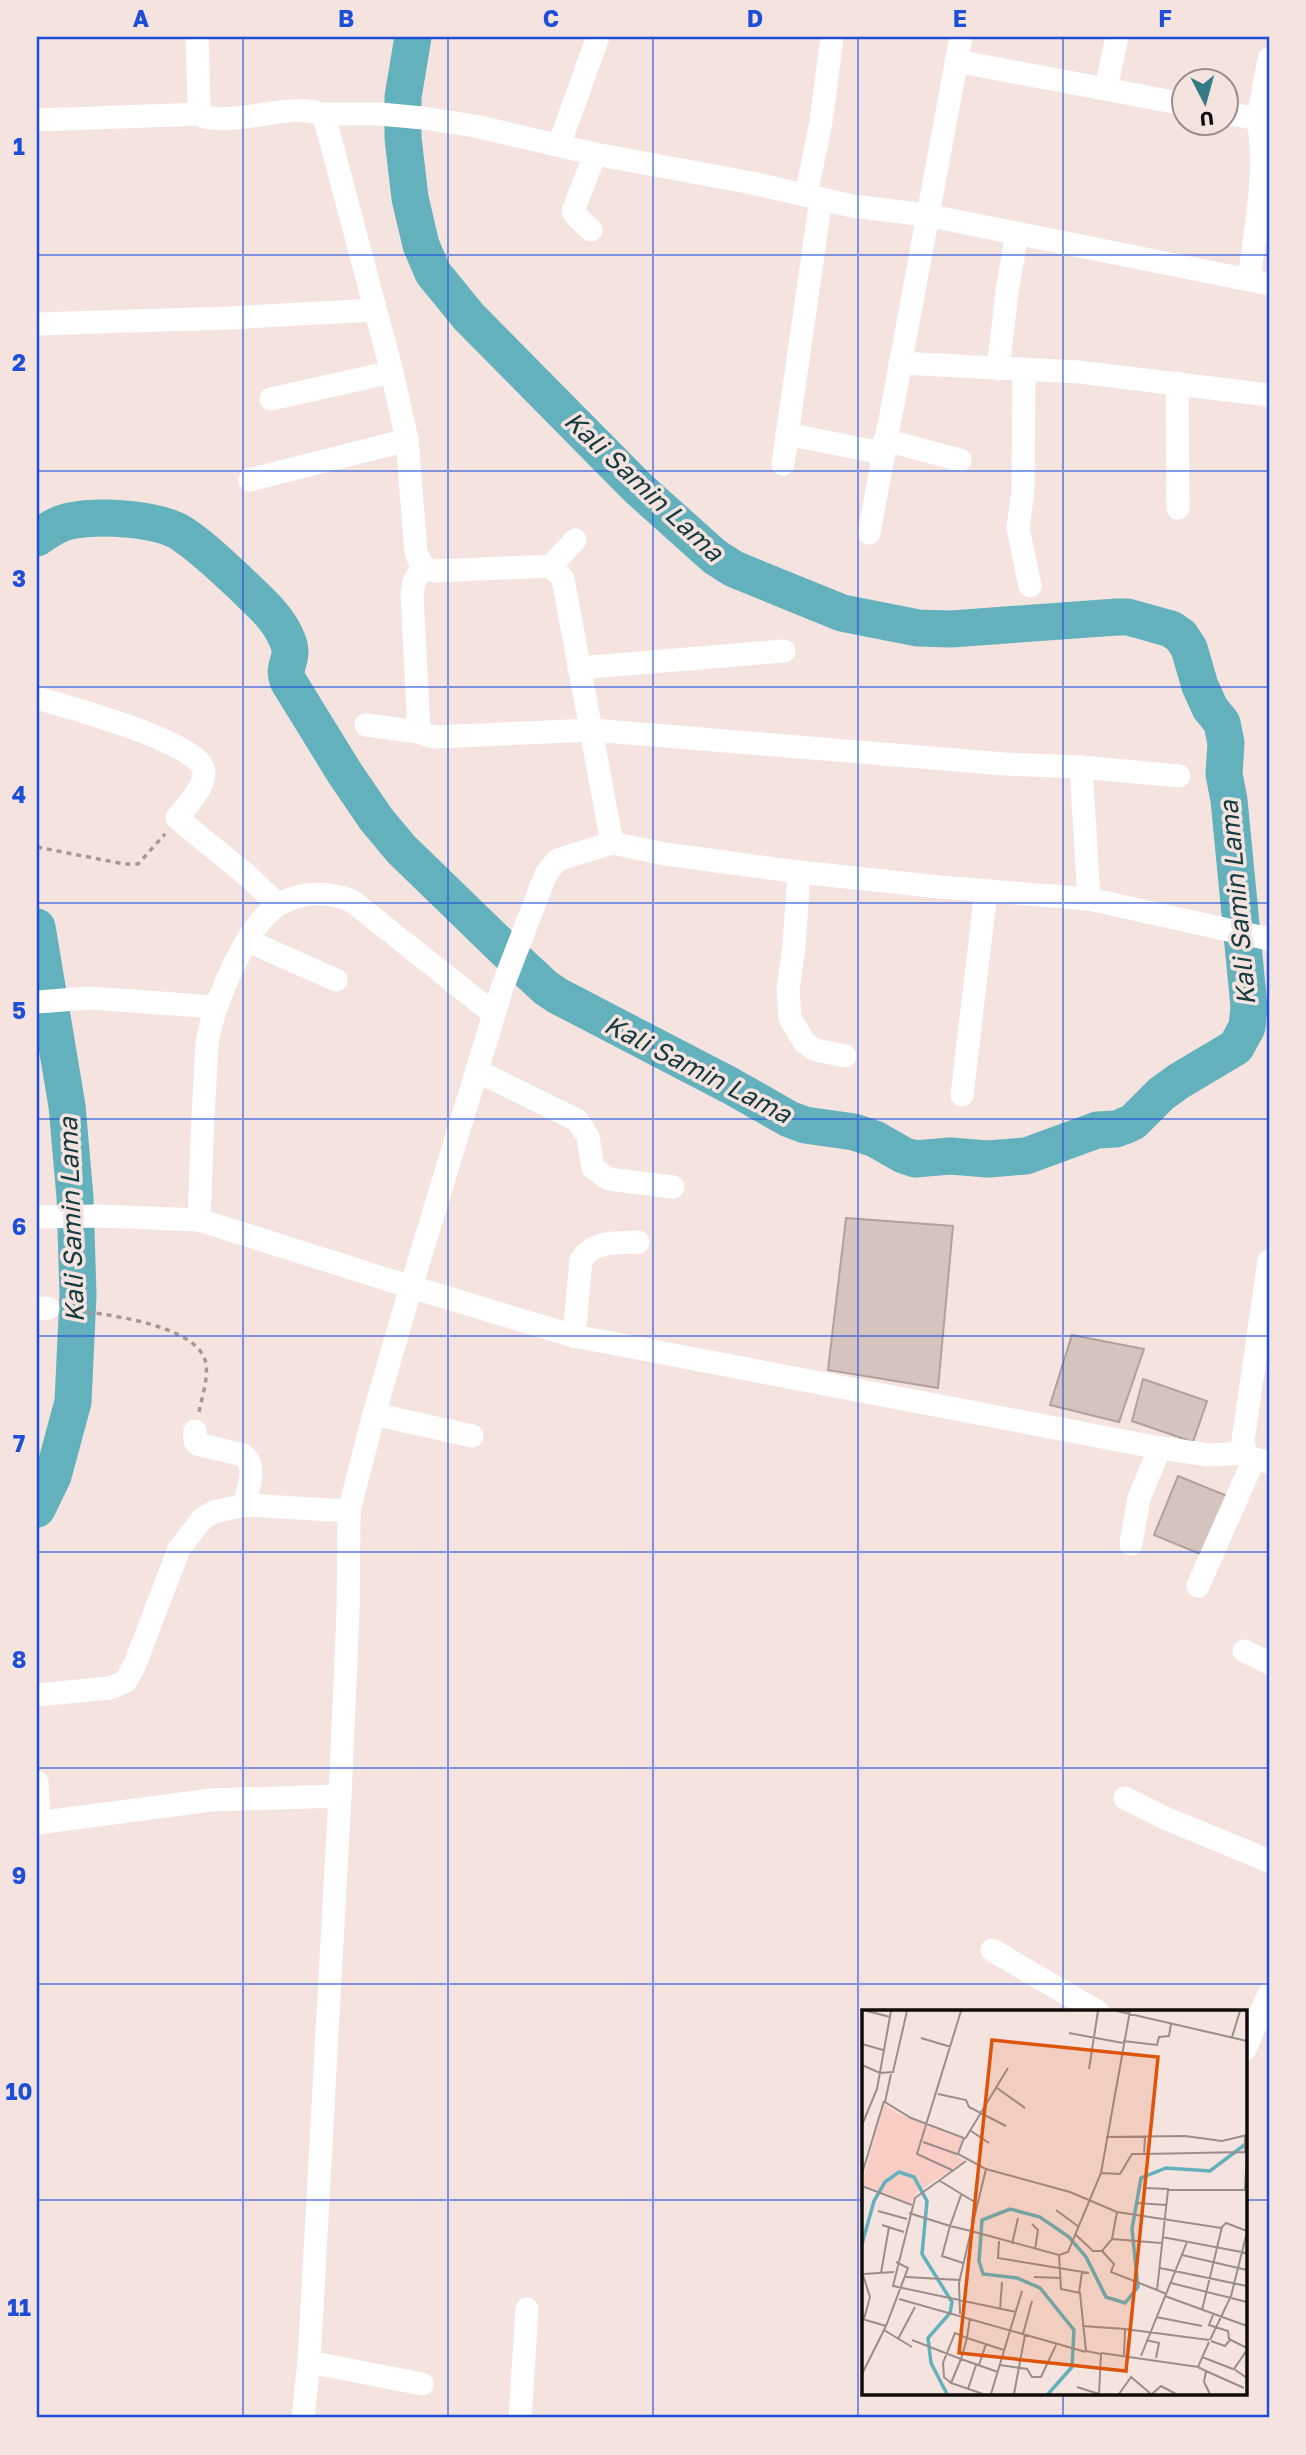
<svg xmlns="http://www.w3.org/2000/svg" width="1306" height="2455" viewBox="0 0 1306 2455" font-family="'Golos Text',sans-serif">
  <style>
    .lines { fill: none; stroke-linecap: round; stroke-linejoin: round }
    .river { stroke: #63b1bd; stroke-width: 37 }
    .building { fill: #d5c3c0; stroke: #b1a19d; stroke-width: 2 }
    .path { stroke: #a59894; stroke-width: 3.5; stroke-dasharray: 5 5; stroke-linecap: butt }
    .minor { stroke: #fff; stroke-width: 23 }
    .grid { fill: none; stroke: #1d4ed8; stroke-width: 2; stroke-opacity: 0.55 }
    .labels { text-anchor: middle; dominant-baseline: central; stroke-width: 7; stroke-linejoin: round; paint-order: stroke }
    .water-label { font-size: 26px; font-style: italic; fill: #153b41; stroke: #f5e3df }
    .inset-river { fill: none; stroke: #63b1bd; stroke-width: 3.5 }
    .inset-road { fill: none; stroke: #9a8d8a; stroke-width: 2 }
    .view { fill: #dd550c; fill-opacity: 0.15; stroke: #dd550c; stroke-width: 3.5 }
    .inset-edge { fill: none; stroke: #110c0a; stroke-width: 3.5 }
    .neatline { fill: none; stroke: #1d4ed8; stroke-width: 2.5 }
    .grid-label { font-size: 23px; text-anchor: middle; font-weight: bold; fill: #1d4ed8 }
  </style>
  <rect width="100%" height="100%" fill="#f5e3df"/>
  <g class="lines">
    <g class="river">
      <path d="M 37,538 C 47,531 58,523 70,521 C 99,515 156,518 181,533 C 202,547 221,565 239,582 C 255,598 275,614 285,635 C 298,661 281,661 288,681 L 344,772 L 376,819 L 401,849 L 504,949 L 546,988 L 558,996 L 731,1086 L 789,1119 L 805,1125 L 854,1132 L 875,1139 L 903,1155 L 915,1159 L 950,1156 L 988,1159 L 1026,1156 L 1097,1130 L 1116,1129 L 1124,1126 L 1133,1122 L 1161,1094 L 1179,1081 L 1236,1047 L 1247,1027 L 1249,1007 L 1229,800 L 1224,774 L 1226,743 L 1222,723 L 1210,708 L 1200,686 L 1189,648 L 1181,636 L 1171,629 L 1128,617 L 1117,617 L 951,629 L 918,628 L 842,613 L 734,569 L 715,557 L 638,488 L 469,317 L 433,273 L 421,245 L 410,198 L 403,138 L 403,97 L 413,37"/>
      <polyline points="37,927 67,1106 75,1197 78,1295 73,1402 53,1476 37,1509"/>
    </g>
  </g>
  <g class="building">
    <polygon points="846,1218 953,1226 938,1388 828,1370"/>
    <polygon points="1072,1335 1144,1349 1119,1422 1050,1405"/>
    <polygon points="1143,1379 1207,1401 1193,1442 1132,1421"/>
    <polygon points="1178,1476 1230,1497 1205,1556 1154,1535"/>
  </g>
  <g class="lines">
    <g class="path">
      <polyline points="37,847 124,864 138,864 165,834"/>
      <path d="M 67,1310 C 100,1313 200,1324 206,1364 C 208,1380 202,1397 199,1412"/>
    </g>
    <g class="minor">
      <path d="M 197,37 L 199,104 L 200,111 L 205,117 C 239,125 293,102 321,114 L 326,123 L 392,372 L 407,440 L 416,552 C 420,564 424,570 436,571 L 551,566 L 563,579 L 612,843 L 665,854 L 799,872 L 940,887 L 1089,899 L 1269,939"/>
      <polyline points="1269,59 1258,119 1269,123"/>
      <polyline points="956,61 1184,104"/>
      <polyline points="1106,89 1117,37"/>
      <path d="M 1226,113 L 1258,119 C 1267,172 1256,226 1249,279"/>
      <polyline points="321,114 380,114 423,118 475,126 595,154 752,183 852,206 926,215 1269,284"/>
      <polyline points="37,120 202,114"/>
      <polyline points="559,145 598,37"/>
      <polyline points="806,195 821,122 832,37"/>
      <polyline points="591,230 577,217 573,211 595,154"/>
      <polyline points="37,324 228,318 374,310"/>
      <polyline points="900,363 1079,372 1269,395"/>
      <polyline points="998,369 1007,292 1017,233"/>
      <polyline points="1024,371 1023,491 1018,528 1030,586"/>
      <polyline points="1177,383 1178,508"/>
      <polyline points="271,399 392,372"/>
      <polyline points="787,434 882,453"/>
      <polyline points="885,440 960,460"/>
      <polyline points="783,464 821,199"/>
      <polyline points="250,480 407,440"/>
      <polyline points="869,533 961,37"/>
      <polyline points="551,566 575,540"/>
      <polyline points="579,668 784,651"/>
      <path d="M 37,698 C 64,706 204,743 204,772 C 205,788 186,806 177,818 L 249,877 L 278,905"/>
      <polyline points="366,725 419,732 434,737 592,730 1005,764 1081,767 1089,899"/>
      <polyline points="419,732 412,594 414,582 423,566"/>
      <polyline points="1081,767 1179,776"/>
      <polyline points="799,872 794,946 788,990 790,1018 805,1043 816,1050 845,1056"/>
      <polyline points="248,941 336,980"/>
      <polyline points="37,1002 90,998 216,1007"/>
      <polyline points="477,1071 577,1120 588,1137 593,1168 609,1179 673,1187"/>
      <polyline points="962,1095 986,891"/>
      <polyline points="37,1217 99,1216 199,1220 411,1287 574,1336 1160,1448 1209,1455 1245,1453"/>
      <path d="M 199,1220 C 201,1174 202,1127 205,1081 C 206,1067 206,1052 208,1038 C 214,1003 248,921 280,904 C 304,891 327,891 352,901 L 494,1014"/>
      <polyline points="1269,1261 1243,1441 1246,1455 1254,1459 1269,1462"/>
      <polyline points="37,1309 48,1308"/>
      <path d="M 574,1336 L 581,1260 C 594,1240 617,1243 638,1242"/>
      <polyline points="374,1414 472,1436"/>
      <path d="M 195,1431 L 195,1441 L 197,1444 L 243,1455 C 258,1466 248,1489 244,1505"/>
      <polyline points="1131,1544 1139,1498 1160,1448"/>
      <polyline points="1198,1586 1254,1459"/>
      <polyline points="1244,1651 1269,1663"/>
      <polyline points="37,1695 110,1688 126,1681 135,1664 179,1549 203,1518 214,1512 244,1505 349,1511"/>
      <polyline points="37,1782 39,1823"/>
      <polyline points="1125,1798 1165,1818 1269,1861"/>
      <polyline points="37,1823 211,1800 340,1796"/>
      <polyline points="992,1950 1098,2012"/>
      <polyline points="1245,2049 1269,1994"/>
      <polyline points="309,2362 422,2384"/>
      <polyline points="303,2418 309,2362 340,1796 348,1613 349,1511 374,1414 411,1287 502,988 546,874 557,860 612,843"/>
      <polyline points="520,2418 527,2309"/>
    </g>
  </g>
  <path class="grid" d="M 243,37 L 243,2418M 448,37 L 448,2418M 653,37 L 653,2418M 858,37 L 858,2418M 1063,37 L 1063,2012M 37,255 L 1269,255M 37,471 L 1269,471M 37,687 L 1269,687M 37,903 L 1269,903M 37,1119 L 1269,1119M 37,1336 L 1269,1336M 37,1552 L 1269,1552M 37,1768 L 1269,1768M 37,1984 L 1269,1984M 37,2200 L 863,2200M 1245,2200 L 1269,2200M 1063,2394 L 1063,2418"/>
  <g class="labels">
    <g class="water-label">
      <text transform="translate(644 486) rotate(43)">Kali Samin Lama</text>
      <text transform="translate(1237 903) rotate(-95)">Kali Samin Lama</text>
      <text transform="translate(698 1069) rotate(27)">Kali Samin Lama</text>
      <text transform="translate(71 1220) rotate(-92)">Kali Samin Lama</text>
    </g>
  </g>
  <g transform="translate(862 2010)">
    <rect width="385" height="385" fill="#f5e3df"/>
    <path d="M 22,94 L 36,104 L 102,129 L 94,145 L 102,151 L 54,183 L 49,193 L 0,174 Z" fill="#f9cdc4"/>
    <path class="inset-river" d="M 0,234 L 12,191 L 23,172 L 37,162 L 52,167 L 65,191 L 60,244 L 90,292 L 88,303 L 66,328 L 69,353 L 85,384M 186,384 L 210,357 L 212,320 L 178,278 L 155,268 L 121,264 L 117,251 L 120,210 L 148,199 L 178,207 L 207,227 L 224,247 L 244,287 L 263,293 L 276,277 L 270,219 L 279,168 L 304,158 L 348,161 L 385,133"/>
    <path class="inset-road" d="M 5,1 L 28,7M 255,1 L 385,31M 207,23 L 261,33M 370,27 L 378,1M 59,28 L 89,37M 261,31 L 295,35 L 297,27 L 307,26 L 309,14M 0,34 L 21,40M 0,55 L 18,63 L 31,62 L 45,1M 227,59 L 236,1M 29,64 L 23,92 L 49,108 L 102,128 L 96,144 L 124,159 L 109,221 L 197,245 L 199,279 L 218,283 L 224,341 L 239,344 L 237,384M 135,78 L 163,98M 76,84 L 104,90 L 107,97 L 144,116M 0,115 L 15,79 L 29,1M 109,121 L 127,133M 244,127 L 323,126 L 360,131 L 385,125M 103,129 L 146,58M 61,132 L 95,144M 282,144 L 383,142 L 383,126M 104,151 L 53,188 L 31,276 L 154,302M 124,159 L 208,182 L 255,202 L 359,218 L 364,213 L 385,221M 92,161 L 55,144 L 99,1M 239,163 L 258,164 L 270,144 L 282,144 L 283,127M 0,164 L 22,91M 78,171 L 116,194M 0,176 L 50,195M 283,178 L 307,179M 383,179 L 385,142M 275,193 L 304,195M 194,200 L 217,217M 16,201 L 45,209M 47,203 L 88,216 L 80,246 L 101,253M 170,214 L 176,220 L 173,239M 20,215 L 42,222M 214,225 L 231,241 L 240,241 L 250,229 L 255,202M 300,227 L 385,243M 250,229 L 299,233M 137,231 L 136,248 L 227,263M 150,234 L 156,208M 240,241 L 252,254 L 249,262 L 295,280M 197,245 L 206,242 L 239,163 L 268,1M 320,245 L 385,260M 298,258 L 385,276M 19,263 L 27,217M 2,264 L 32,262M 1,265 L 8,287 L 2,309M 44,267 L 98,270M 172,267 L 199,268M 309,273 L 385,292M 217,283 L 220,262M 304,284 L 295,280 L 306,180 L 385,180M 303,286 L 385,316M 37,289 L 224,342M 138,300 L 140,272M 340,300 L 360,217M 98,304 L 97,273 L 109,221 L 88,216 L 99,185M 351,305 L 347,315 L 366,321 L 367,329 L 385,338M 294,307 L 340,316M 108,308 L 105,328 L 142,340M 0,309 L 24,316 L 46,258 L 34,252M 220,316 L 263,319 L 262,345M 263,319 L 347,330M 22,320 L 50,337M 161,324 L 170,291M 36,329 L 53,297M 50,330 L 99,349 L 89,373 L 121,384M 284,330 L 297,333 L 294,348M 348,330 L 369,286 L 385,222M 349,331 L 363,336 L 368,330M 385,340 L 372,359 L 385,368M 239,343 L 336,357 L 347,332M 279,346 L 325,232M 340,347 L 371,359M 117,355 L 124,334M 138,355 L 165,359 L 170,367 L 179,367 L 194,335M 336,357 L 344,361 L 342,372 L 348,384M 344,361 L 382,378M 0,364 L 24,316M 89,373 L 82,367 L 81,353 L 93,323 L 105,328 L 99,349 L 136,362M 215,377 L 237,384M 106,379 L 114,355M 129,384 L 160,281M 152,384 L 163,325M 257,384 L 269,367 L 289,384M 290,384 L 299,376 L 314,384"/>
    <path class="view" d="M 130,30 L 296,47 L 264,361 L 97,343 Z"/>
    <rect width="385" height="385" class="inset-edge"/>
  </g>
  <rect width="1306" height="2455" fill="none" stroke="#f5e3df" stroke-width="77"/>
  <g transform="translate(1205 102) rotate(174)"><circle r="33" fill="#f5e3df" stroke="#9a8d8a" stroke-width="2"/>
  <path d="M0-5L12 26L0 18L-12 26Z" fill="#347b86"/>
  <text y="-10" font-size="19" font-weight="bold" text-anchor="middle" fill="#110c0a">U</text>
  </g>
  <rect x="38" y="38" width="1230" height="2378" class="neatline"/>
  <g class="grid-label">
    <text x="141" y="27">A</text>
    <text x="346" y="27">B</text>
    <text x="551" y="27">C</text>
    <text x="755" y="27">D</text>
    <text x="960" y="27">E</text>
    <text x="1165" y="27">F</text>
    <text x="19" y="155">1</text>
    <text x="19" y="371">2</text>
    <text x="19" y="587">3</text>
    <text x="19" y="803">4</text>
    <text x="19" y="1019">5</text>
    <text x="19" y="1235">6</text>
    <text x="19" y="1452">7</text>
    <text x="19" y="1668">8</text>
    <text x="19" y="1884">9</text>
    <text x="19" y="2100">10</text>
    <text x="19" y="2316">11</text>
  </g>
</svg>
